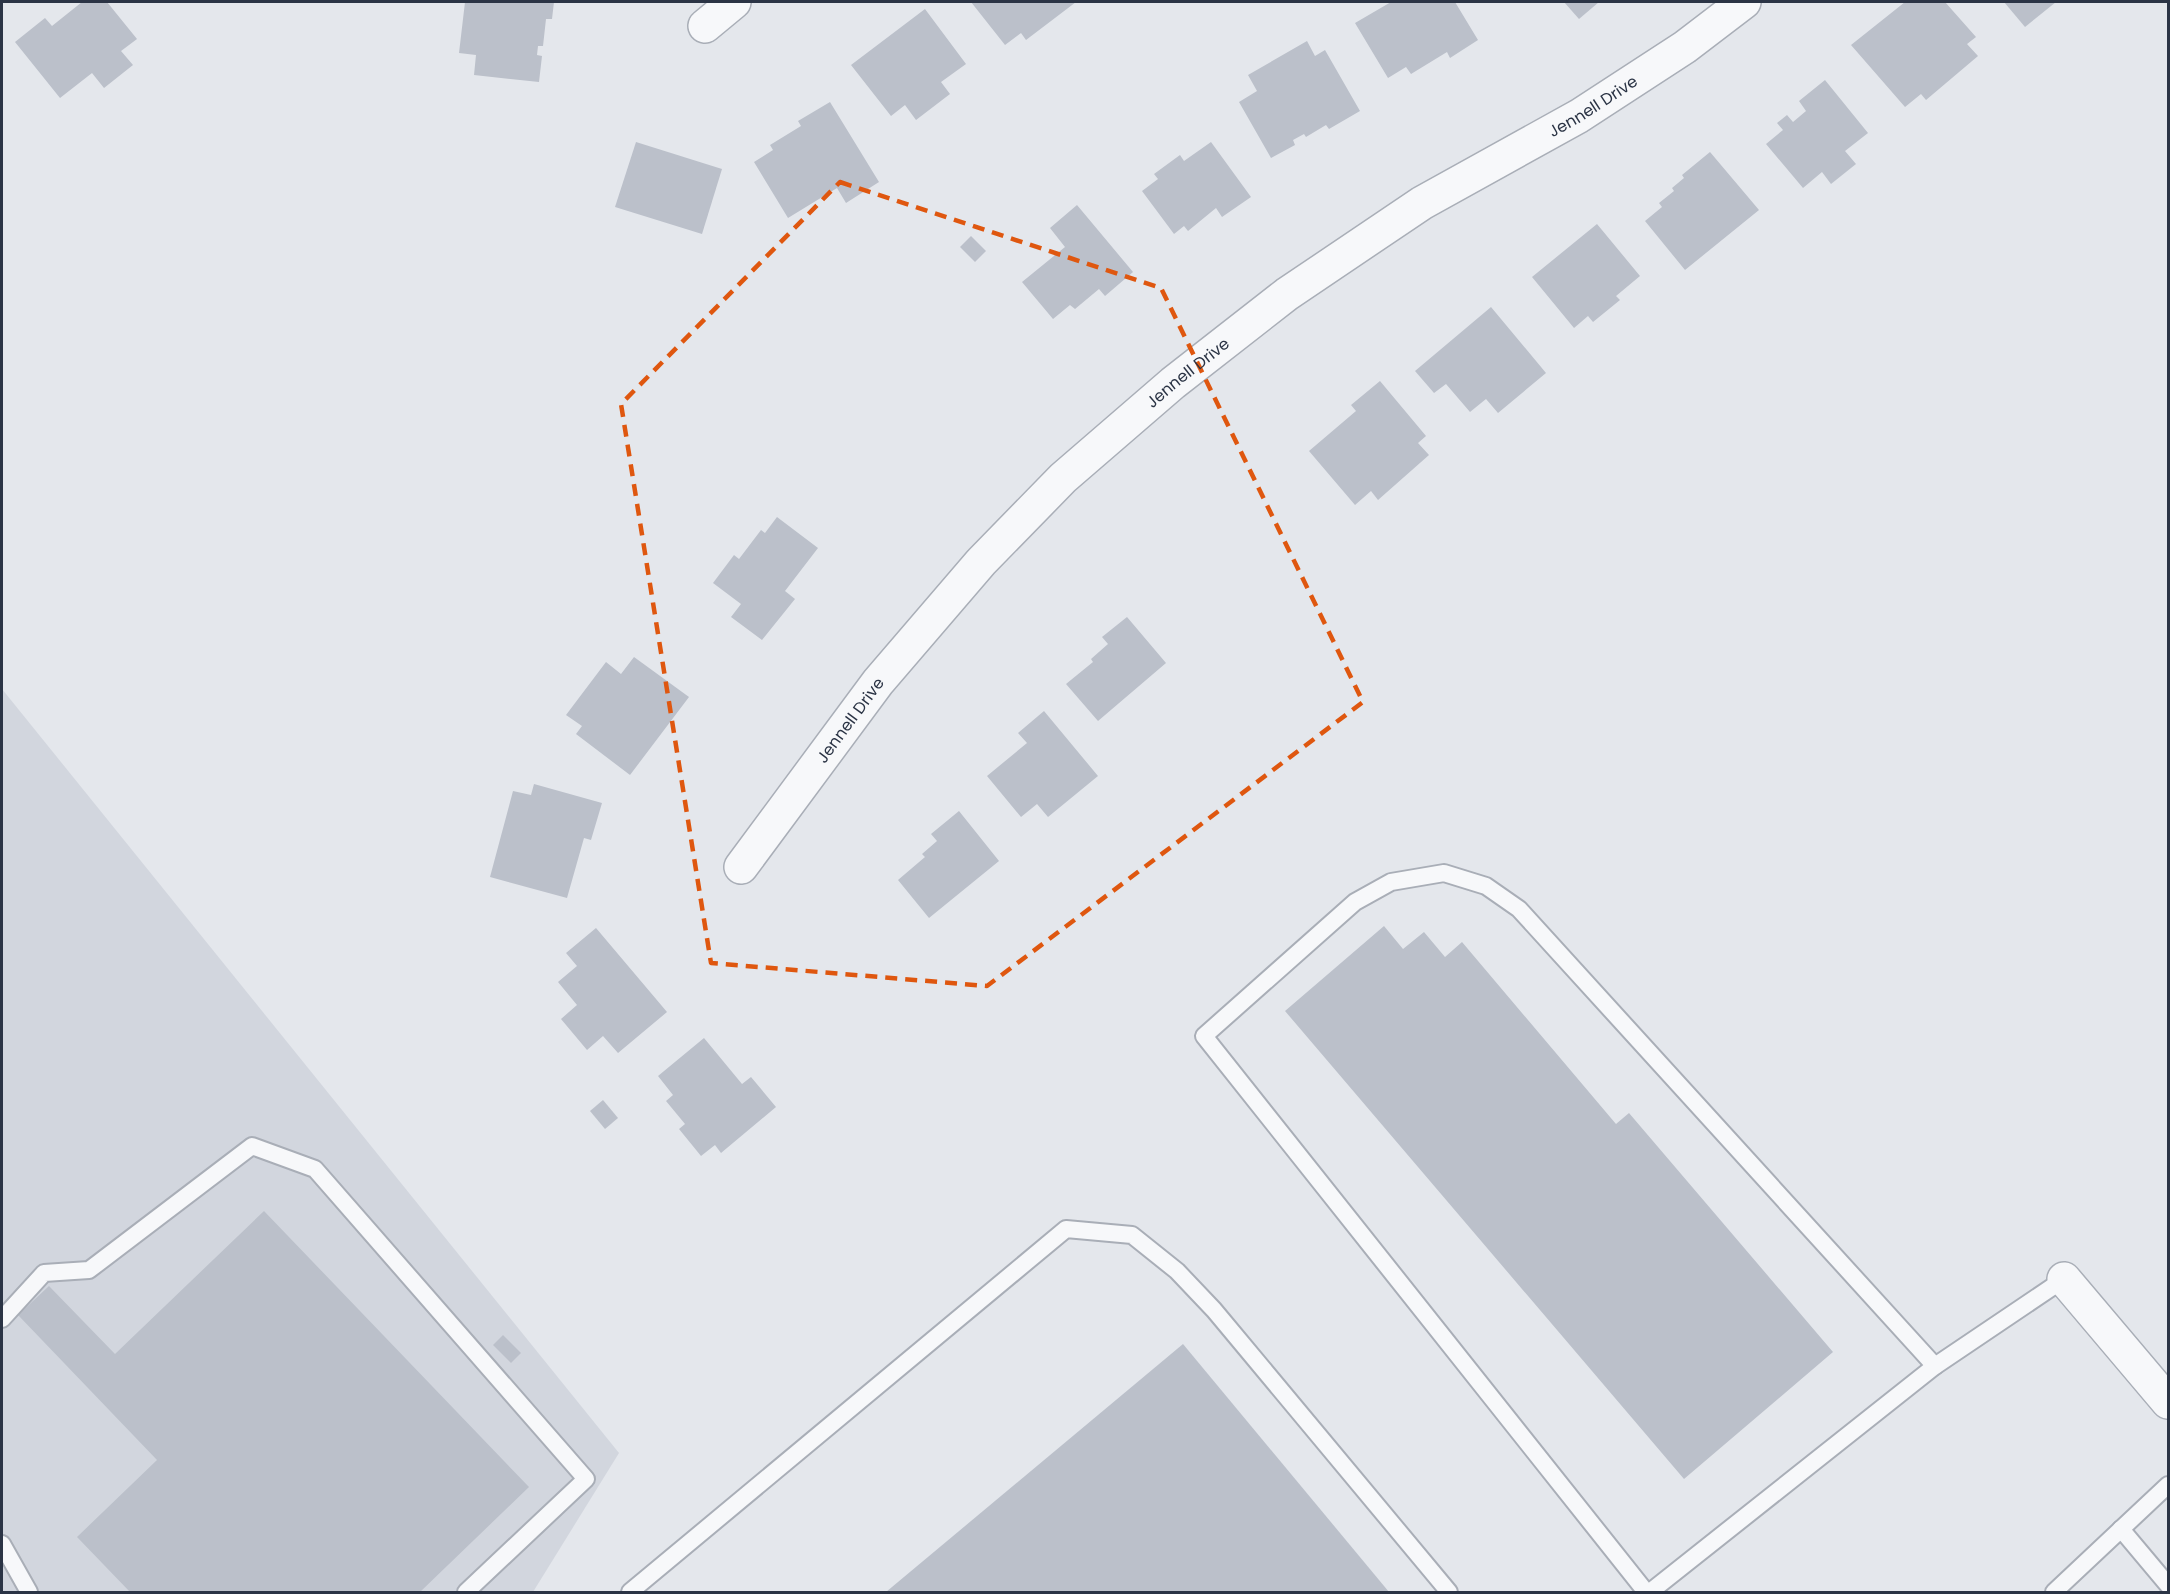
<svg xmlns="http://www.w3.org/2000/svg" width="2170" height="1594" viewBox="0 0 2170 1594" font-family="Poppins,sans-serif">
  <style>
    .built { fill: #d2d6de }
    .building { fill: #bbc0ca }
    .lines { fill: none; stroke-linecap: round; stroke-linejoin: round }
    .lane-casing { stroke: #a9aeb7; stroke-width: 20 }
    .street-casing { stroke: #a9aeb7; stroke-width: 36 }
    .lane { stroke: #f7f8fa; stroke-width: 16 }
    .street { stroke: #f7f8fa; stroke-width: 33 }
    .marked { fill: none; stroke: #df570f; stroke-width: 4.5; stroke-dasharray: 12 8; stroke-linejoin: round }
    .labels { text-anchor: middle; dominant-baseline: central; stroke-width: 4.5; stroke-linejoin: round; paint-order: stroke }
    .street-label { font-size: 16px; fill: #2b3445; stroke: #f4f6f9 }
  </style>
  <rect width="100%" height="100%" fill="#e4e7ec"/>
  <polygon class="built" points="2,689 619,1453 533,1592 2,1592"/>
  <g class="building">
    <polygon points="82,2 107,2 137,39 121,51 133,65 104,88 92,73 60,98 15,42 45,18 52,26"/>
    <polygon points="465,2 554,2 552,19 546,19 543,46 538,46 537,55 542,56 539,82 474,75 476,55 459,53"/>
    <polygon points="971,2 1076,2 1026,40 1021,33 1005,45"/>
    <polygon points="1391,2 1455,2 1478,40 1450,58 1447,52 1411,74 1406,67 1388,78 1355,23"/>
    <polygon points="1564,2 1599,2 1579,19"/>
    <polygon points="1905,2 1945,2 1976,37 1967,44 1978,56 1926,100 1921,94 1905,107 1851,45"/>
    <polygon points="2004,2 2056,2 2025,27"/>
    <polygon points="925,9 966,64 941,82 950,94 916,120 905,105 891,116 851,65"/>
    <polygon points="1307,41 1315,56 1325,50 1360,111 1329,129 1326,125 1306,137 1304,134 1293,140 1295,145 1271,158 1239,102 1257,91 1248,75"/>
    <polygon points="1825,80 1868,133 1845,151 1856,164 1831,184 1822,172 1803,188 1766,144 1783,130 1777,123 1787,115 1793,122 1806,111 1799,101"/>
    <polygon points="830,102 879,182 846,203 837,188 788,218 754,162 773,150 770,145 801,126 798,121"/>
    <polygon points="636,142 722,169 702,234 615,207"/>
    <polygon points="1211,142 1251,197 1222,217 1216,208 1188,231 1184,226 1174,234 1142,191 1158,179 1154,174 1180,155 1184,161"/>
    <polygon points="1710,152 1759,210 1685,270 1645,221 1662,207 1659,203 1674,191 1672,188 1684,178 1682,175"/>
    <polygon points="1077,205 1133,272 1105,296 1099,289 1075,309 1070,305 1053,319 1022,282 1065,247 1050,228"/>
    <polygon points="1597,224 1640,276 1616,296 1620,300 1593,322 1588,316 1574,328 1532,277"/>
    <polygon points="971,236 986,251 975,262 960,247"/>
    <polygon points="1491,307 1546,373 1498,413 1486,399 1470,412 1446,384 1434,393 1415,371"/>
    <polygon points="1380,381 1426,436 1418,443 1429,455 1378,500 1371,491 1355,505 1309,451 1356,411 1351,405"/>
    <polygon points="777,517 818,548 785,591 795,599 762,640 731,617 741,604 713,583 734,555 739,559 761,530 765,533"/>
    <polygon points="1127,617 1166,663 1098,721 1066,684 1093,662 1091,659 1108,644 1102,637"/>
    <polygon points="634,657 689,697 630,775 576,734 582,726 566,715 606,662 621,674"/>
    <polygon points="1044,711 1098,776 1048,817 1037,804 1021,817 987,776 1027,743 1018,733"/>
    <polygon points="534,784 602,803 591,840 584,838 567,898 490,877 513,791 531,795"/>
    <polygon points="959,811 999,861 929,918 898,880 925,857 922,854 937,841 931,834"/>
    <polygon points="1384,926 1403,949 1424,932 1445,957 1462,942 1616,1124 1629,1113 1833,1352 1684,1479 1285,1011"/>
    <polygon points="596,928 667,1012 618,1053 603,1036 587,1050 561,1019 577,1005 558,982 577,966 566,953"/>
    <polygon points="704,1038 742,1084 751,1077 776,1107 721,1153 715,1145 701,1156 679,1129 685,1124 666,1101 673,1095 658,1076"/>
    <polygon points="603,1100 618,1118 605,1129 590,1111"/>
    <polygon points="264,1211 529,1487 420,1592 130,1592 77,1537 157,1460 18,1315 49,1286 115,1354"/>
    <polygon points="503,1335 521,1353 511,1363 493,1345"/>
    <polygon points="1183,1344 1389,1592 886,1592"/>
  </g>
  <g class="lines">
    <defs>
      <g id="lane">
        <polyline points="2,1319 44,1273 89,1270 252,1146 315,1169 586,1479 466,1592"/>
        <polyline points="2121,1529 2168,1585"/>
        <polyline points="2,1544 29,1592"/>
        <polyline points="630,1592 1066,1229 1132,1235 1177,1271 1214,1310 1449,1592"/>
        <polyline points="1646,1592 1204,1036 1355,902 1391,882 1444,873 1486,886 1519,909 1935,1366"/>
        <polyline points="1650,1592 1935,1366 2064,1279"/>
        <polyline points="2054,1592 2168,1485"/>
      </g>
      <g id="street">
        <polyline points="705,26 734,2"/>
        <path id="s1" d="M 741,867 L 878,682 L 981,562 L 1063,478 L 1173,383 L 1287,294 L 1422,203 L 1579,116 L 1685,47 L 1744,2"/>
        <polyline points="2064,1279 2168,1402"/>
      </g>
    </defs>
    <use href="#lane" class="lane-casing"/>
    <use href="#street" class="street-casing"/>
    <use href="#lane" class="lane"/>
    <use href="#street" class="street"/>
  </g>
  <path class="marked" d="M 840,182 L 1161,288 L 1363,702 L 987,986 L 711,963 L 621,404 Z"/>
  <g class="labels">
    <g class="street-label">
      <text stroke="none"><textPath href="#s1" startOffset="1155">Jennell Drive</textPath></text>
      <text stroke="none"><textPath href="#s1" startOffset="669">Jennell Drive</textPath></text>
      <text stroke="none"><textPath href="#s1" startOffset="183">Jennell Drive</textPath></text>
    </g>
  </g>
  <rect width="2170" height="1594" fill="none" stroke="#2b3445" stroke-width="6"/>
</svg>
